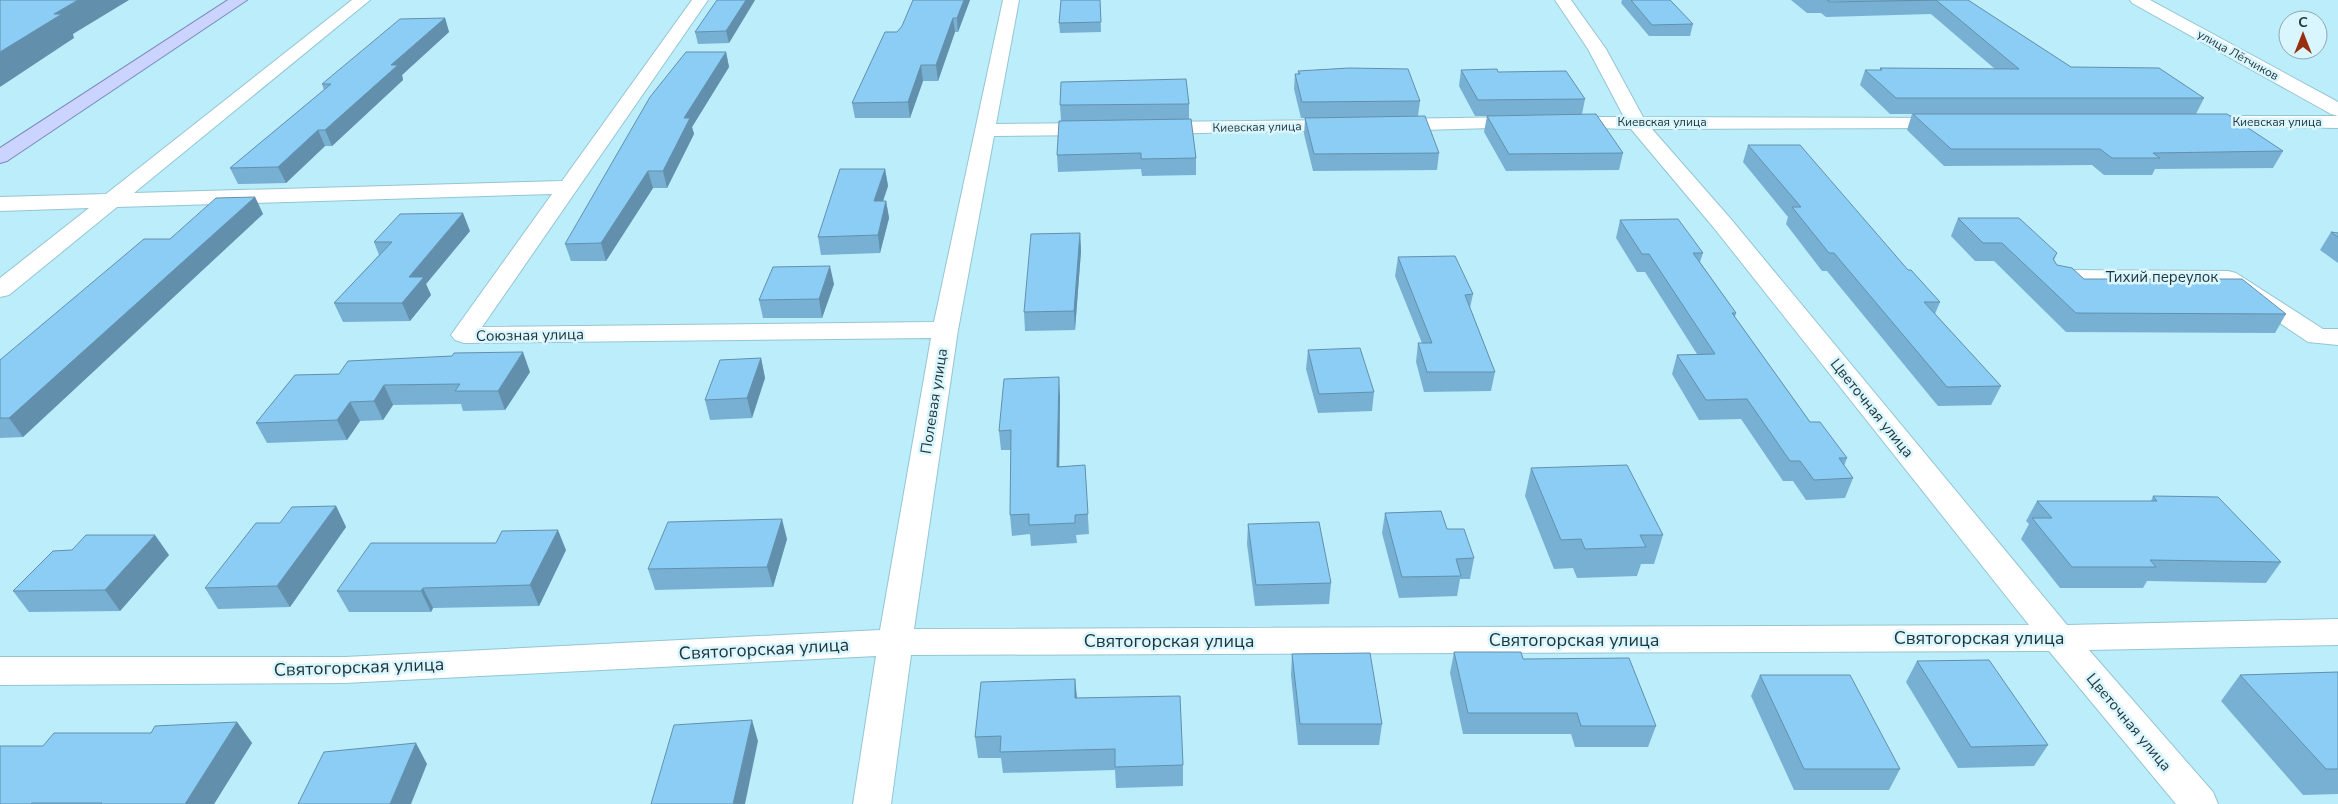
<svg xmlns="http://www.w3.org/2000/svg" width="2338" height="804" viewBox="0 0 2338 804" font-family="'Nunito Sans',sans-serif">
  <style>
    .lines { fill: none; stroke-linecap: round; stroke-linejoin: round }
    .minor-casing { stroke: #95c5d2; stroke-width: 2 }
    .major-casing { stroke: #7988b9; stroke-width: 2 }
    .minor { fill: #fff; fill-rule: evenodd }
    .major { fill: #cbd3ff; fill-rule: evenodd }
    .wall { fill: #78b0d3 }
    .shaded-wall { fill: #6290ac }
    .building { fill: #8ccdf5; stroke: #6290ac }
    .labels { text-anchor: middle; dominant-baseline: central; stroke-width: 5; stroke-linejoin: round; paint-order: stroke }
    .far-street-label { font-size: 12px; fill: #1f3338; stroke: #d9f6fe }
    .street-label { font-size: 15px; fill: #1f3338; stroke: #d9f6fe }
    .near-street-label { font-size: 18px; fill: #1f3338; stroke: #d9f6fe }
  </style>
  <rect width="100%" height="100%" fill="#bbedfa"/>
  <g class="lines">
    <defs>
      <g id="minor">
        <polygon points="352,0 370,0 134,193 562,181 692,0 708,0 482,327 934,322 1003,0 1019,0 996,124 1095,123 1102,125 1105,129 1102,133 1095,135 994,136 958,330 914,629 2029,625 1714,228 1631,129 1558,127 1555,123 1558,119 1565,117 1624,117 1588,49 1555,0 1571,0 1606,49 1643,117 1954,118 1957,122 1954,126 1947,128 1652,129 1730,218 2067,625 2338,619 2338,645 2089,650 2213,792 2218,804 2176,804 2049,651 911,655 891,804 853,804 876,656 345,683 0,685 0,657 345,657 880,630 931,338 464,343 455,340 451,335 552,194 117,207 9,295 0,297 0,278 89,208 0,211 0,197 106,194"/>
        <polygon points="2130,0 2150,0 2338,102 2338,116 2331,114 2132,3"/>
        <polygon points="2200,116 2338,116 2338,128 2193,126 2190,122 2193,118"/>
        <polygon points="1522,117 1529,119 1532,123 1529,127 1390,131 1383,129 1380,125 1383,121 1390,119"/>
        <polygon points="1342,120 1349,122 1352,126 1349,130 1155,134 1148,132 1145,128 1148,124 1155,122"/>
        <polygon points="2058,270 2228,271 2236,273 2323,329 2338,329 2338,345 2308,342 2223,285 2058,284 2050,282 2046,277 2050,272"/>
      </g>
      <polygon id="major" points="228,0 247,0 7,161 0,163 0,148"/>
    </defs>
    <use href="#minor" class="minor-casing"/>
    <use href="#major" class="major-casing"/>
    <use href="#minor" class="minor"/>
    <use href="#major" class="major"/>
  </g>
  <g class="wall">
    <polygon points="755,0 729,43 698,44 695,32"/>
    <polygon points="970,0 958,32 955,32 938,81 923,81 910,118 855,118 852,103 897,32"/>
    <polygon points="1100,0 1101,32 1060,33 1059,23"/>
    <polygon points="1622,0 1670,0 1693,24 1690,36 1649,36 1621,3"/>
    <polygon points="1791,0 1968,0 2071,67 2204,98 2196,114 2283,151 2273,168 2155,169 2152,175 2104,175 2092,165 1944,166 1907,130 1912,114 1890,114 1860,85 1865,70 1880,70 1880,68 1995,69 1931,14 1826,17 1821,13 1807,13"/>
    <polygon points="445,18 449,32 402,75 403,80 332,146 325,146 286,183 238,184 230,168 324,90 322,84"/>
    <polygon points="726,52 729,67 692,127 694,134 667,188 653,188 606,261 571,261 565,244"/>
    <polygon points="1461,70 1498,72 1585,99 1582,114 1623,153 1619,170 1506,171 1484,132 1487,116 1475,116 1459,86"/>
    <polygon points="1298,71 1420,101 1418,116 1439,153 1437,170 1313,171 1304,134 1305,118 1301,118 1294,89 1295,74 1298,74"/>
    <polygon points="1189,104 1189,119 1196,158 1196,175 1142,176 1141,169 1058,172 1057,155 1061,121 1060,105"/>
    <polygon points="1748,145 1908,270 1940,302 1935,314 2001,386 1991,405 1938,406 1827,271 1822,271 1786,224 1788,217 1743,162"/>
    <polygon points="885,169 888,186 883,201 886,201 889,218 880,253 821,255 818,237"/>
    <polygon points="255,197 263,214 23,437 0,438 0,360 170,239"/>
    <polygon points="1958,218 2057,253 2054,260 2057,265 2084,279 2286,314 2275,333 2066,332 1994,261 1975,261 1951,236"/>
    <polygon points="1620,220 1703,253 1700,262 1736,313 1735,317 1810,422 1847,458 1844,466 1853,478 1845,498 1806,500 1793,481 1783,481 1741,419 1699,420 1672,374 1677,355 1697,354 1645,272 1637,272 1616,238"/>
    <polygon points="470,231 426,284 431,295 410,321 343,322 334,303 379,255 374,242"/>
    <polygon points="2331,232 2338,233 2338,263 2320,250"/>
    <polygon points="1080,233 1081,251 1075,330 1025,331 1024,312"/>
    <polygon points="1398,257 1473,294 1470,308 1495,372 1491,391 1424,392 1416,362 1418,343 1422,343 1395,276"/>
    <polygon points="834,284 822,318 763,318 759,300"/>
    <polygon points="1308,350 1374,392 1372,411 1318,413 1306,369"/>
    <polygon points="761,358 765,378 752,418 710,420 705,400"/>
    <polygon points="530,372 505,410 463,411 461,404 393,405 383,420 360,421 347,440 267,443 256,423 295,375"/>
    <polygon points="1060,396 1059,467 1085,465 1089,534 1076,535 1077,543 1031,546 1030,534 1012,536 1010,515 1011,450 1001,450 999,431"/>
    <polygon points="1531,468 1663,535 1654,564 1641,564 1637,576 1577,578 1573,568 1554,569 1525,496"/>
    <polygon points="2153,496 2281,562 2266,583 2147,581 2143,588 2060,588 2021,539 2029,524 2026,521 2037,501 2151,501"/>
    <polygon points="336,506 346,527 290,607 218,609 205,588 280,523"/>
    <polygon points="1385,513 1447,529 1474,558 1470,579 1460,579 1457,596 1399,598 1382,533"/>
    <polygon points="1248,524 1331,583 1329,604 1255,606 1247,544"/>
    <polygon points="787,539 773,587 655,590 648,569"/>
    <polygon points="72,550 169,555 120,611 29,612 13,591"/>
    <polygon points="566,550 539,606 433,608 431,612 349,612 337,591"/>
    <polygon points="1454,652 1523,659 1656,726 1648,747 1575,747 1571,734 1463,734 1450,673"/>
    <polygon points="1292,654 1382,724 1379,745 1298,745 1291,675"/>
    <polygon points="1917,661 2048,745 2034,766 1958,768 1906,682"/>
    <polygon points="2338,672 2338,794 2303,795 2221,701 2240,675"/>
    <polygon points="1760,675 1900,769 1889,790 1794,790 1751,696"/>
    <polygon points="1075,679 1077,698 1183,765 1183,786 1116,788 1115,770 1003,773 1001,758 978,758 975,737"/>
    <polygon points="237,722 252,743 214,804 0,804 43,746"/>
  </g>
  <g class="shaded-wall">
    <polygon points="78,0 129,0 73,34 74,38 0,87 0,52 54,14"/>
    <polygon points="746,0 755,0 729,43 726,31"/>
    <polygon points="964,0 970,0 958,32 957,18"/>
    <polygon points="445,18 449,32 402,75 403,80 332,146 325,130 391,65"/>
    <polygon points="953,18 955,32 938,81 936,65"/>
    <polygon points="726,52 729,67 692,127 694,134 667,188 663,171 684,118"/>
    <polygon points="921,65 923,81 910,118 908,102"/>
    <polygon points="318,130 325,146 286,183 278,167"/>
    <polygon points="885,169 888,186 877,219 874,201"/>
    <polygon points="648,171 653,188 606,261 601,243"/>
    <polygon points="255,197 263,214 23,437 9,418"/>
    <polygon points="886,201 889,218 880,253 878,235"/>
    <polygon points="463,213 470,231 426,284 431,295 410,321 402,303 409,277"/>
    <polygon points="1080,233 1081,251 1075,330 1074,311"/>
    <polygon points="830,266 834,284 822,318 819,299"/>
    <polygon points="523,352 530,372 505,410 498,391"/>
    <polygon points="761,358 765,378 752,418 747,398"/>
    <polygon points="1059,377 1060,396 1059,487 1057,467"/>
    <polygon points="384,385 393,405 383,420 374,401"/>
    <polygon points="350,402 360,421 347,440 337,420"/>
    <polygon points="336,506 346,527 290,607 277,586"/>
    <polygon points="782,519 787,539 773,587 767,567"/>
    <polygon points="558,530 566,550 539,606 530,585"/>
    <polygon points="155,535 169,555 120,611 105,590"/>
    <polygon points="423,588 433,608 431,612 421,591"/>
    <polygon points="1075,679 1077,700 1075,698"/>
    <polygon points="752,720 758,741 745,804 733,804"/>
    <polygon points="237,722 252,743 214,804 185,804"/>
    <polygon points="416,743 427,764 411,804 390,804"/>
  </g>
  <g class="building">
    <polygon points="0,0 78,0 54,14 62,14 0,52"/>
    <polygon points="717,0 746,0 726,31 695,32"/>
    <polygon points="913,0 964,0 957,18 953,18 936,65 921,65 908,102 852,103 885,32 897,32 902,26"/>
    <polygon points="1061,0 1100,0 1101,22 1059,23"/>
    <polygon points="1631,0 1670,0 1693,24 1652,25"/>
    <polygon points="1827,0 1968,0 2071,67 2159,68 2204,98 1896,98 1865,70 1882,70 1880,68 2019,69 1936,0 1830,2"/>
    <polygon points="445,18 391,65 398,65 325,130 318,130 278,167 230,168 331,84 322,84 400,19"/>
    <polygon points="686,52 726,52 684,118 690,118 663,171 648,171 601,243 565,244 650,97"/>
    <polygon points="1349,68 1408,69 1420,101 1302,102 1295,74 1300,74 1298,71"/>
    <polygon points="1497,69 1498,72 1566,71 1585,99 1478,100 1461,70"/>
    <polygon points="1186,79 1189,104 1060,105 1061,82"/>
    <polygon points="1596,114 1623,153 1509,154 1487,116"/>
    <polygon points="1913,114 2227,114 2283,151 2153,153 2160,158 2112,158 2100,149 1951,149"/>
    <polygon points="1425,116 1439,153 1314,154 1305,118"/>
    <polygon points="1191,119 1196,158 1141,159 1141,153 1057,155 1059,121"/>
    <polygon points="1748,145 1800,145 1908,270 1911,270 1940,302 1924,302 2001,386 1947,387 1834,253 1829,253 1792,207 1801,207"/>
    <polygon points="840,169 885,169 874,201 886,201 878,235 818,237"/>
    <polygon points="255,197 9,418 0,418 0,360 144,239 170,239 216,198"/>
    <polygon points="463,213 409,277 424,277 402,303 334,303 392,242 374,242 400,214"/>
    <polygon points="1958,218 2019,218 2057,253 2053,259 2057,265 2072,268 2084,279 2242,279 2286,314 2076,313 2002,243 1983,243"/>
    <polygon points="1678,219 1703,253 1693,253 1736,313 1732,313 1810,422 1820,422 1847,458 1839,458 1853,478 1814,480 1800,461 1790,461 1747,399 1706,400 1677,355 1715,354 1649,254 1642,254 1620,220"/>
    <polygon points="2331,232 2338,233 2338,237"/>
    <polygon points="1080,233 1074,311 1024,312 1031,234"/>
    <polygon points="1455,256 1473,294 1465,295 1495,372 1427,372 1418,343 1432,343 1398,257"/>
    <polygon points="830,266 819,299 759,300 773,267"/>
    <polygon points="1360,348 1374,392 1319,394 1308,350"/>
    <polygon points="523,352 498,391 455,391 460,384 384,385 374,401 350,402 337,420 256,423 295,375 339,374 348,361 452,356 454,353"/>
    <polygon points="761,358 747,398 705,400 720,360"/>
    <polygon points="1059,377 1057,467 1085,465 1088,514 1075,515 1075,523 1029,525 1029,514 1010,515 1011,430 999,431 1004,379"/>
    <polygon points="1627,465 1663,535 1640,535 1646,547 1585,549 1581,539 1561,540 1531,468"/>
    <polygon points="2153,496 2218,497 2281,562 2150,560 2156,567 2072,567 2032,518 2052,518 2037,501 2157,501"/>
    <polygon points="336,506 277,586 205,588 256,523 280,523 292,507"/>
    <polygon points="1441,511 1447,529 1464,529 1474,558 1456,559 1461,576 1402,577 1385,513"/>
    <polygon points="782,519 767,567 648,569 668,522"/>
    <polygon points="1319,522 1331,583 1256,585 1248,524"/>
    <polygon points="558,530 530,585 423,588 421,591 337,591 371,543 496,543 502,531"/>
    <polygon points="86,535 155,535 105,590 13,591 53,551 72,550"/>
    <polygon points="1454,652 1521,652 1523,659 1629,658 1656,726 1581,726 1577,713 1468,713"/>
    <polygon points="1370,653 1382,724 1300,724 1292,654"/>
    <polygon points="1989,660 2048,745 1971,747 1917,661"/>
    <polygon points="2338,672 2338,769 2326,769 2240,675"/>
    <polygon points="1760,675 1850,675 1900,769 1804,769"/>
    <polygon points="1075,679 1075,698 1180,696 1183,765 1115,767 1115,749 1000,752 1001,736 975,737 981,682"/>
    <polygon points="752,720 733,804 651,804 674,725"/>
    <polygon points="237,722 185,804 101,804 102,803 32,803 31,804 0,804 0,746 43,746 54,733 151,733 155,726"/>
    <polygon points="416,743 390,804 298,804 324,752"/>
  </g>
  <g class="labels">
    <g class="far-street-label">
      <text transform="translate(2238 55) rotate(29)">улица Лётчиков</text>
      <text x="1662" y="122">Киевская улица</text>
      <text x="2277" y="122">Киевская улица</text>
      <text transform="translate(1257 127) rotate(-1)">Киевская улица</text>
    </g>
    <g class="street-label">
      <text x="2162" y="277">Тихий переулок</text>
      <text transform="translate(530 335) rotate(-1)">Союзная улица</text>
      <text transform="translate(934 401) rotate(-81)">Полевая улица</text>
      <text transform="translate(1872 408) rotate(51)">Цветочная улица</text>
      <text transform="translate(2129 722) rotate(50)">Цветочная улица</text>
    </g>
    <g class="near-street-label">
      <text x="1979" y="638">Святогорская улица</text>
      <text x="1574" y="640">Святогорская улица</text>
      <text x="1169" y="641">Святогорская улица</text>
      <text transform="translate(764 649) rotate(-3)">Святогорская улица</text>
      <text transform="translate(359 667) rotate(-2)">Святогорская улица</text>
    </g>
  </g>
  <g transform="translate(2303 35)"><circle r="24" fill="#d9f6fe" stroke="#8fa8af"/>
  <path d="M0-4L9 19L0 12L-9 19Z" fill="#972f10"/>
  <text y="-8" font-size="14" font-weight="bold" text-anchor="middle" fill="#1f3338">С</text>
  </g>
</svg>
